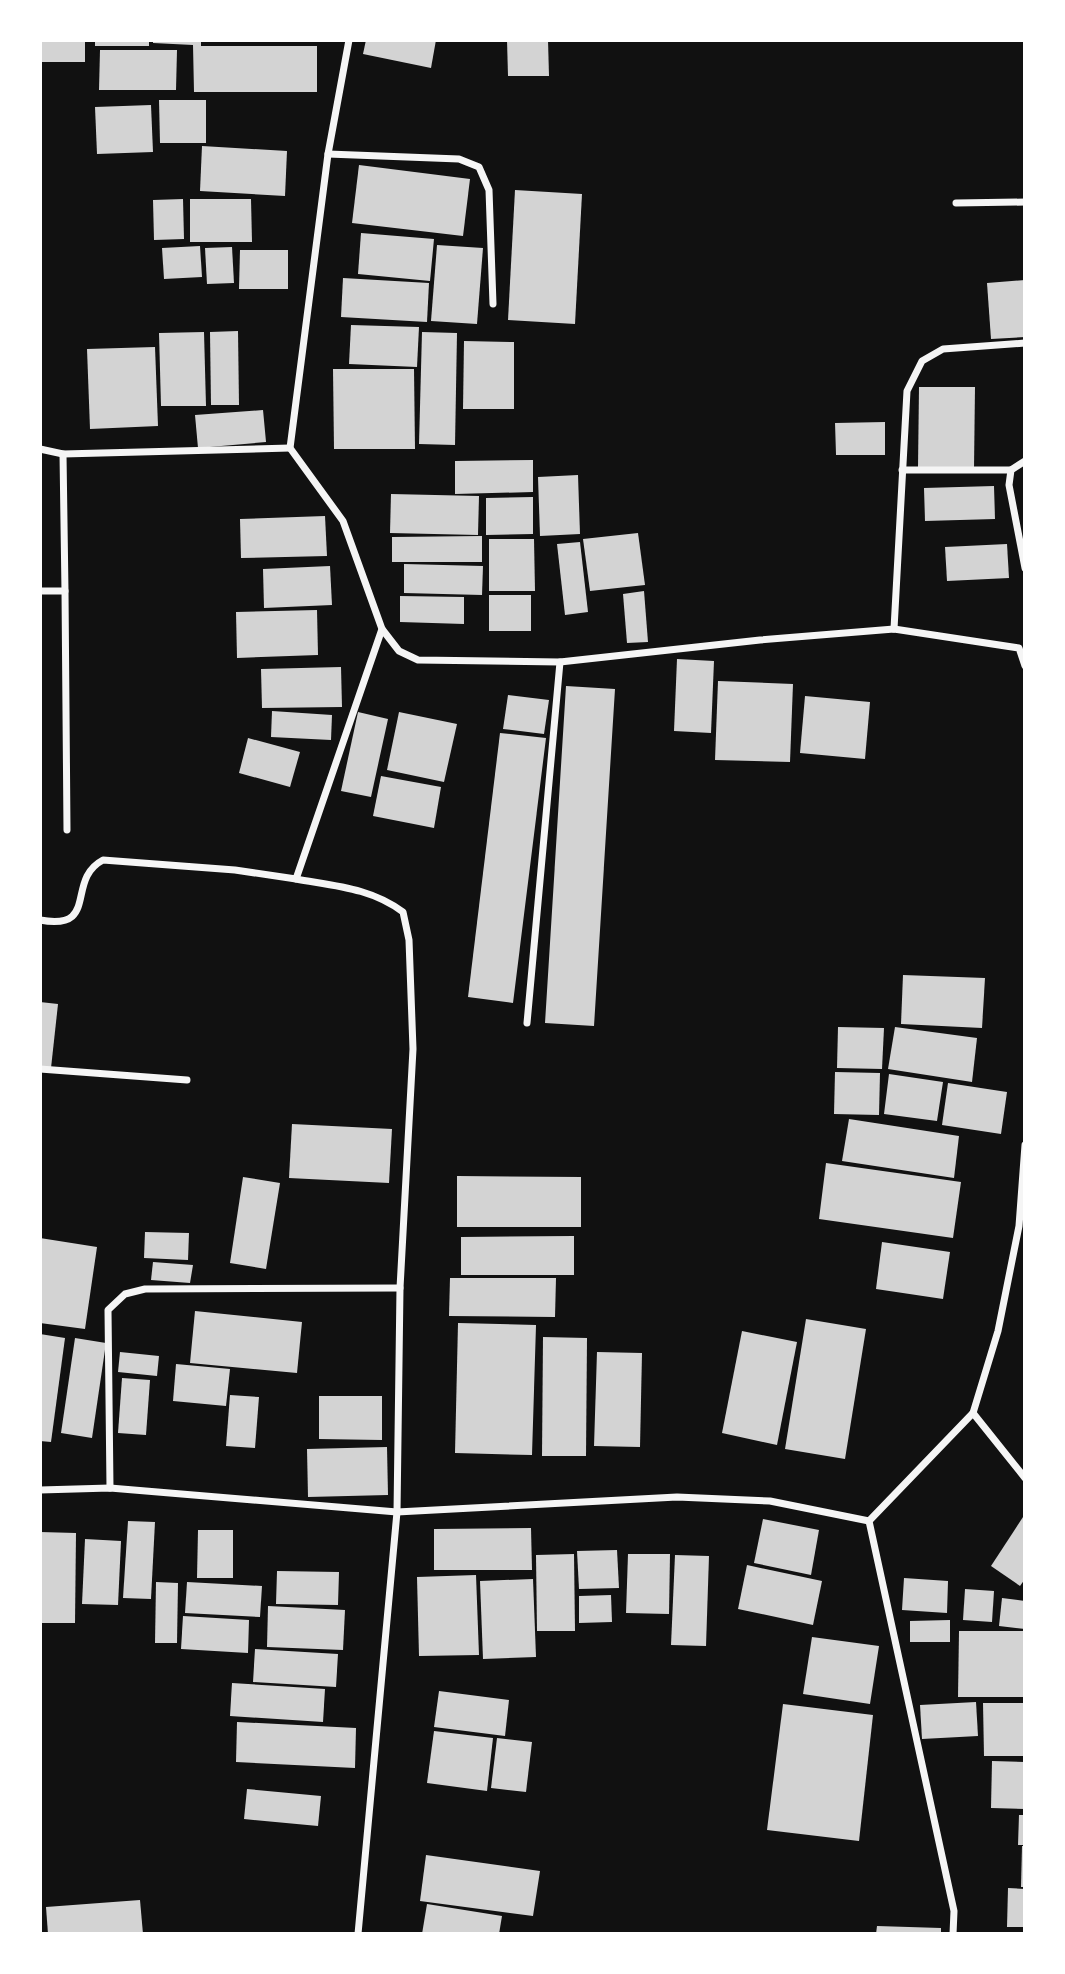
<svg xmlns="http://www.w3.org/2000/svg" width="1065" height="1974" viewBox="0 0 1065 1974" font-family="Lato,sans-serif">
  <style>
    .building { fill: #d3d3d3 }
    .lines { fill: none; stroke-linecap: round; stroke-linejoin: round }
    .minor { stroke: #f5f5f5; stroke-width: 7 }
  </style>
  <rect width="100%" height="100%" fill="#111"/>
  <g class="building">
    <rect x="41" y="40" width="44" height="22"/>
    <rect x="95" y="40" width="54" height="6"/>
    <polygon points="153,40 201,40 201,46 317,46 317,92 194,92 193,45 153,43"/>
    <polygon points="366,40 436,40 431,68 363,54"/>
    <polygon points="507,40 548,40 549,76 508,76"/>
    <polygon points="100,50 177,50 176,90 99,90"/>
    <polygon points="159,100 206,100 206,143 160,143"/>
    <polygon points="151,105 153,152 97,154 95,107"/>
    <polygon points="202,146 287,151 285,196 200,191"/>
    <polygon points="359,165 470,179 463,236 352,223"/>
    <polygon points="515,190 582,194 575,324 508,320"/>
    <polygon points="183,199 184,239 154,240 153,200"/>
    <polygon points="190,199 251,199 252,242 190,242"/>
    <polygon points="361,233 434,239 430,281 358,274"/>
    <polygon points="437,245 483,248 477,324 431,321"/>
    <polygon points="200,246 202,277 164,279 162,248"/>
    <polygon points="232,247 234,283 207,284 205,248"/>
    <polygon points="240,250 288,250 288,289 239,289"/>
    <polygon points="343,278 429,283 427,322 341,317"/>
    <polygon points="1025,280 1025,337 991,339 987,283"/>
    <polygon points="351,325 419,327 417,367 349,364"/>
    <polygon points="238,331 239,405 211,405 210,332"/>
    <polygon points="204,332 206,406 161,406 159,333"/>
    <polygon points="422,332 457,333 455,445 419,444"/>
    <polygon points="464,341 514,342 514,409 463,409"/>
    <polygon points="155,347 158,426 90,429 87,349"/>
    <polygon points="333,369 414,369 415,449 334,449"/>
    <polygon points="919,387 975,387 974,468 918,467"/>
    <polygon points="263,410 266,442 198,448 195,415"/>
    <polygon points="885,422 885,455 836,455 835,423"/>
    <polygon points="533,460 533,492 455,494 455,461"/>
    <polygon points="578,475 580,534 540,536 538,477"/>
    <polygon points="994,486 995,519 925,521 924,488"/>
    <polygon points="391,494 479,496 478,535 390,533"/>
    <polygon points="533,497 533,534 486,535 486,498"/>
    <polygon points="325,516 327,556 241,558 240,519"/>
    <polygon points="638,533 645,585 590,591 583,539"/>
    <polygon points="482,536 482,562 392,562 392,537"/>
    <polygon points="489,539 534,539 535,591 489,591"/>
    <polygon points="580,542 588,612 565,615 557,544"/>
    <polygon points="1007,544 1009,578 947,581 945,547"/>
    <polygon points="404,564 483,566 482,595 404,593"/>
    <polygon points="330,566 332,605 264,608 263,569"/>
    <polygon points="644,591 648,642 627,643 623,594"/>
    <rect x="489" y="595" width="42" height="36"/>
    <polygon points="400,596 464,597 464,624 400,622"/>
    <polygon points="317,610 318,655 237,658 236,612"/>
    <polygon points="677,659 714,661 711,733 674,731"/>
    <polygon points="341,667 342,707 262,708 261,669"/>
    <polygon points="718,681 793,684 790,762 715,760"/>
    <polygon points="566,686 615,689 594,1026 545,1023"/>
    <polygon points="508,695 549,700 544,734 503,729"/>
    <polygon points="805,696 870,702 865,759 800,753"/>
    <polygon points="272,711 332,715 331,740 271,737"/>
    <polygon points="358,712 388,719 371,797 341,791"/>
    <polygon points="399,712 457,724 444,782 387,770"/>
    <polygon points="500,733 546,738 513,1003 468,997"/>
    <polygon points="248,738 300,752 290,787 239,773"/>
    <polygon points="381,776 441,787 434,828 373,816"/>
    <polygon points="903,975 985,978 982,1028 901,1024"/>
    <polygon points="40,1002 58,1004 51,1068 40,1067"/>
    <polygon points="838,1027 884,1028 882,1069 837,1068"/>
    <polygon points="895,1027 977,1038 972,1082 888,1069"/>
    <polygon points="835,1072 880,1073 879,1115 834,1114"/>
    <polygon points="889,1074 943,1082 937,1121 884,1114"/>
    <polygon points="948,1083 1007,1092 1001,1134 942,1125"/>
    <polygon points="849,1119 959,1136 954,1178 842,1161"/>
    <polygon points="292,1124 392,1129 389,1183 289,1178"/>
    <polygon points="826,1163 961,1182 953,1238 819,1219"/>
    <polygon points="457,1176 581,1177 581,1227 457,1227"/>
    <polygon points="243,1177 280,1183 266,1269 230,1263"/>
    <polygon points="145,1232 189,1233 188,1260 144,1258"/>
    <polygon points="574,1236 574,1275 461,1275 461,1237"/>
    <polygon points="40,1238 97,1247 85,1329 40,1323"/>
    <polygon points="882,1242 950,1252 943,1299 876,1289"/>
    <polygon points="153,1262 193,1265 190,1283 151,1280"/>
    <polygon points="450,1278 556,1278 555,1317 449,1316"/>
    <polygon points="195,1311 302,1322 297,1373 190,1363"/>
    <polygon points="806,1319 866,1329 845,1459 785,1449"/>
    <polygon points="458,1323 536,1325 532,1455 455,1453"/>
    <polygon points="742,1331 797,1342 777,1445 722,1433"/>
    <polygon points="40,1334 65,1338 51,1442 40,1441"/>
    <polygon points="543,1337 587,1338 586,1456 542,1456"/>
    <polygon points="75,1338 106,1343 92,1438 61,1433"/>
    <polygon points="120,1352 159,1356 157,1376 118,1372"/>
    <polygon points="597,1352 642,1353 640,1447 594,1446"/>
    <polygon points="176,1364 230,1369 226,1406 173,1401"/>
    <polygon points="122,1378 150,1380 146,1435 118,1433"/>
    <polygon points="230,1395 259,1397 255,1448 226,1446"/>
    <polygon points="319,1396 382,1396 382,1440 319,1439"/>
    <polygon points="387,1447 388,1495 308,1497 307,1449"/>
    <polygon points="1023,1517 1025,1518 1025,1579 1020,1586 991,1566"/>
    <polygon points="763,1519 819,1530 811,1575 754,1563"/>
    <polygon points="128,1521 155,1522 151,1599 123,1598"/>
    <polygon points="531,1528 532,1570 434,1570 434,1529"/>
    <polygon points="198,1530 233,1530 233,1578 197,1578"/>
    <polygon points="40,1532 76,1533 75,1623 40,1623"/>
    <polygon points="85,1539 121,1541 118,1605 82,1604"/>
    <polygon points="617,1550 619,1588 579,1589 577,1551"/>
    <polygon points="574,1554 575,1631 537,1631 536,1555"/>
    <polygon points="628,1554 670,1554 669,1614 626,1613"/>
    <polygon points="675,1555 709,1556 706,1646 671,1645"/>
    <polygon points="747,1565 822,1581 813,1625 738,1609"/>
    <polygon points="277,1571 339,1572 338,1605 276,1604"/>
    <polygon points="476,1575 479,1655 419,1656 417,1577"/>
    <polygon points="904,1578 948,1581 947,1613 902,1610"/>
    <polygon points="533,1579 536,1657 483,1659 480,1581"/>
    <polygon points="156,1582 178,1583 177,1643 155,1643"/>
    <polygon points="187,1582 262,1586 260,1617 185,1613"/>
    <polygon points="965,1589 994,1591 992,1622 963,1620"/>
    <polygon points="611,1595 612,1622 579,1623 579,1596"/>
    <polygon points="1002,1598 1025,1601 1025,1629 999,1626"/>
    <polygon points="268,1606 345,1610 343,1650 267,1647"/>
    <polygon points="183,1616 249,1620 248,1653 181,1649"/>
    <polygon points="950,1620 950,1642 910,1642 910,1621"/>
    <polygon points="959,1631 1025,1631 1025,1697 958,1697"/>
    <polygon points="812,1637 879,1646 870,1704 803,1694"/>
    <polygon points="255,1649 338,1654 336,1687 253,1682"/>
    <polygon points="232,1683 325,1689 323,1722 230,1716"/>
    <polygon points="439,1691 509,1700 505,1736 434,1727"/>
    <polygon points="976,1702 978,1736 922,1739 920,1705"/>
    <polygon points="983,1703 1025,1703 1025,1756 984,1756"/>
    <polygon points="783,1704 873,1715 859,1841 767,1830"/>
    <polygon points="237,1722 356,1728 355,1768 236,1762"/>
    <polygon points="434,1731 493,1738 487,1791 427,1783"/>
    <polygon points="497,1738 532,1742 526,1792 491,1788"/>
    <polygon points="992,1761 1025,1762 1025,1809 991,1808"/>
    <polygon points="247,1789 321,1796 318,1826 244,1819"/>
    <polygon points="1019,1815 1025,1815 1025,1845 1018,1845"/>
    <polygon points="1022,1846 1025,1846 1025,1887 1021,1887"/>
    <polygon points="426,1855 540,1871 533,1916 420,1901"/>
    <polygon points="1008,1888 1025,1889 1025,1927 1007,1927"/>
    <polygon points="140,1900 143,1934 48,1934 46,1907"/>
    <polygon points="427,1904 502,1916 499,1934 422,1934"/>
    <polygon points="877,1926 941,1928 941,1934 876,1934"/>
  </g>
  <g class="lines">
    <g class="minor">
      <polyline points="349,40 328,154 290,448 343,521 382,629 399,651 418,660 560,662 760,640 894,629 1019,648 1025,666"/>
      <polyline points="328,154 459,159 479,167 489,190 493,304"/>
      <polyline points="956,203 1025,202"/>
      <polyline points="40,449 63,454 290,448"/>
      <polyline points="1025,461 1011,470 1009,485 1025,568"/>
      <polyline points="902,470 1011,470"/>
      <polyline points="40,591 65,591 63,454"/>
      <polyline points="65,591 67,830"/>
      <polyline points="894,629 907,391 922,361 943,349 1025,343"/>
      <path d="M 296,879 C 335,886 371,888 403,912 L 409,940 L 413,1049 L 400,1288 L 397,1512 L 358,1934"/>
      <path d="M 40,920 C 100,931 65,880 103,860 L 235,870 L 296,879 L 382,629"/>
      <polyline points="527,1023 560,662"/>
      <polyline points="40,1069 187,1080"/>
      <polyline points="973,1413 1025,1478"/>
      <polyline points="110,1488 108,1310 125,1294 145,1289 400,1288"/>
      <polyline points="40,1490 110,1488 397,1512 677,1497 770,1501 869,1521"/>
      <polyline points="953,1934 954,1911 869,1521 973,1413 998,1331 1019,1226 1025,1145"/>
    </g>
  </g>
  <rect width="1065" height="1974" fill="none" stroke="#ffffff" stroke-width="84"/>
</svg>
